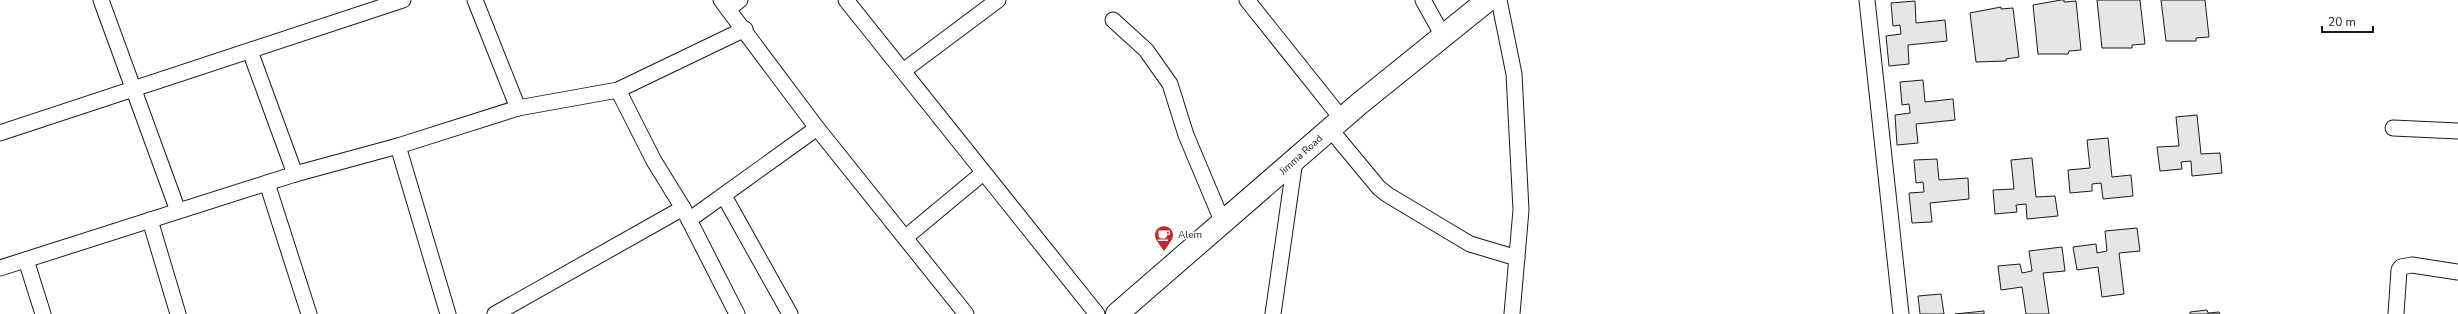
<svg xmlns="http://www.w3.org/2000/svg" width="2458" height="314" viewBox="0 0 2458 314" font-family="'Nunito Sans',sans-serif">
  <style>
    .building { fill: #e6e6e6; stroke: #1a1a1a }
    .lines { fill: none; stroke-linecap: round; stroke-linejoin: round }
    .street-casing { stroke: #1a1a1a; stroke-width: 17 }
    .highway-casing { stroke: #1a1a1a; stroke-width: 24 }
    .street { stroke: #fff; stroke-width: 15 }
    .highway { stroke: #fff; stroke-width: 22 }
    .labels { text-anchor: middle; dominant-baseline: central; stroke-width: 3; stroke-linejoin: round; paint-order: stroke }
    .street-label { font-size: 10px; fill: #1a1a1a; stroke: #fff }
    .poi-label { font-size: 10px; fill: #1a1a1a; stroke: #fff; text-anchor: start }
  </style>
  <rect width="100%" height="100%" fill="#fff"/>
  <g class="building">
    <polygon points="2061,0 2064,0 2064,2 2076,1 2081,50 2069,51 2068,54 2038,54 2033,5"/>
    <polygon points="2097,0 2140,0 2145,44 2132,45 2132,48 2102,48"/>
    <polygon points="2161,0 2205,0 2209,37 2196,38 2196,41 2166,41"/>
    <polygon points="1915,1 1916,23 1945,20 1947,41 1908,45 1909,64 1889,66 1886,36 1901,34 1900,25 1893,26 1891,3"/>
    <polygon points="2001,7 2001,9 2013,8 2019,57 2006,59 2006,61 1976,62 1970,13"/>
    <polygon points="1923,80 1925,102 1953,99 1955,120 1916,124 1918,143 1897,145 1895,115 1910,113 1909,104 1902,105 1900,82"/>
    <polygon points="2197,115 2201,154 2220,153 2222,173 2192,176 2191,161 2181,162 2182,169 2160,171 2157,147 2179,146 2176,117"/>
    <polygon points="2108,138 2112,177 2131,175 2133,196 2103,199 2101,183 2092,184 2092,191 2070,193 2068,170 2090,168 2087,140"/>
    <polygon points="2032,158 2036,197 2055,196 2058,216 2027,219 2026,204 2016,205 2017,212 1995,214 1993,190 2014,189 2011,160"/>
    <polygon points="1937,159 1939,180 1968,178 1969,199 1930,203 1932,222 1912,223 1909,193 1924,192 1923,182 1916,183 1914,160"/>
    <polygon points="2137,228 2140,251 2119,253 2124,294 2102,297 2098,267 2077,270 2073,247 2096,244 2097,253 2107,251 2105,231"/>
    <polygon points="2062,247 2065,271 2043,273 2049,314 2026,314 2022,287 2001,290 1998,266 2020,264 2022,273 2032,271 2029,251"/>
    <polygon points="1941,294 1944,314 1920,314 1918,296"/>
    <polygon points="2207,310 2208,313 2219,312 2220,314 2190,314 2190,312"/>
    <polygon points="1984,311 1984,314 1955,314"/>
  </g>
  <g class="lines">
    <defs>
      <g id="street">
        <polyline points="101,0 178,211"/>
        <polyline points="475,0 518,108"/>
        <polyline points="721,0 817,128 966,314"/>
        <polyline points="846,0 1097,314"/>
        <polyline points="1247,0 1342,119"/>
        <polyline points="1423,0 1443,36"/>
        <polyline points="1499,0 1514,74 1521,210 1512,314"/>
        <polyline points="1867,0 1901,314"/>
        <polyline points="728,9 740,0"/>
        <polyline points="1113,20 1146,50 1170,84 1186,135 1223,223"/>
        <polyline points="250,51 295,174"/>
        <polyline points="903,71 998,0"/>
        <polyline points="618,90 654,161 683,208 737,314"/>
        <polyline points="2393,128 2458,131"/>
        <polyline points="1330,129 1379,188 1388,195 1470,244 1517,258"/>
        <polyline points="0,133 403,0"/>
        <polyline points="398,146 448,314"/>
        <polyline points="267,183 309,314"/>
        <polyline points="724,196 790,314"/>
        <polyline points="150,220 178,314"/>
        <polyline points="689,220 817,128"/>
        <polyline points="906,237 983,173"/>
        <polyline points="26,260 43,314"/>
        <polyline points="0,268 295,174 398,146 518,108 618,90 745,29"/>
        <polyline points="495,314 683,208"/>
        <polyline points="1273,314 1295,160"/>
        <polyline points="2396,314 2399,270 2401,267 2412,265 2458,272"/>
      </g>
      <polyline id="highway" points="1117,314 1359,104 1488,0"/>
    </defs>
    <use href="#street" class="street-casing"/>
    <use href="#highway" class="highway-casing"/>
    <use href="#street" class="street"/>
    <use href="#highway" class="highway"/>
  </g>
  <defs>
    <symbol id="cafe-pin" viewBox="-11 -11 22 30"><path d="M0 17L-7.5 6A9.5 9.5 0 1 1 7.5 6Z" fill="#c62828" stroke="#fff"/><path d="M-5.5-4.5H6V0H3Q3 3.5 0 3.5H-2.5Q-5.5 3.5-5.5 0ZM3-3.2v2h1.7v-2ZM-6 4.5H4V6H-6Z" fill="#fff"/></symbol>
  </defs>
  <g fill-rule="evenodd">
    <use href="#cafe-pin" x="1153" y="224" width="22" height="30"/>
  </g>
  <g class="labels">
    <g class="street-label">
      <text transform="translate(1301 155) rotate(-42)">Jimma Road</text>
    </g>
    <g class="poi-label">
      <text x="1178" y="235">Alem</text>
    </g>
  </g>
  <path d="M2322 26v6h51v-6" fill="none" stroke="#1a1a1a" stroke-width="2"/>
  <text x="2328" y="26" font-size="12" fill="#1a1a1a" stroke="#ffffff" stroke-width="3" paint-order="stroke">20 m</text>
</svg>
